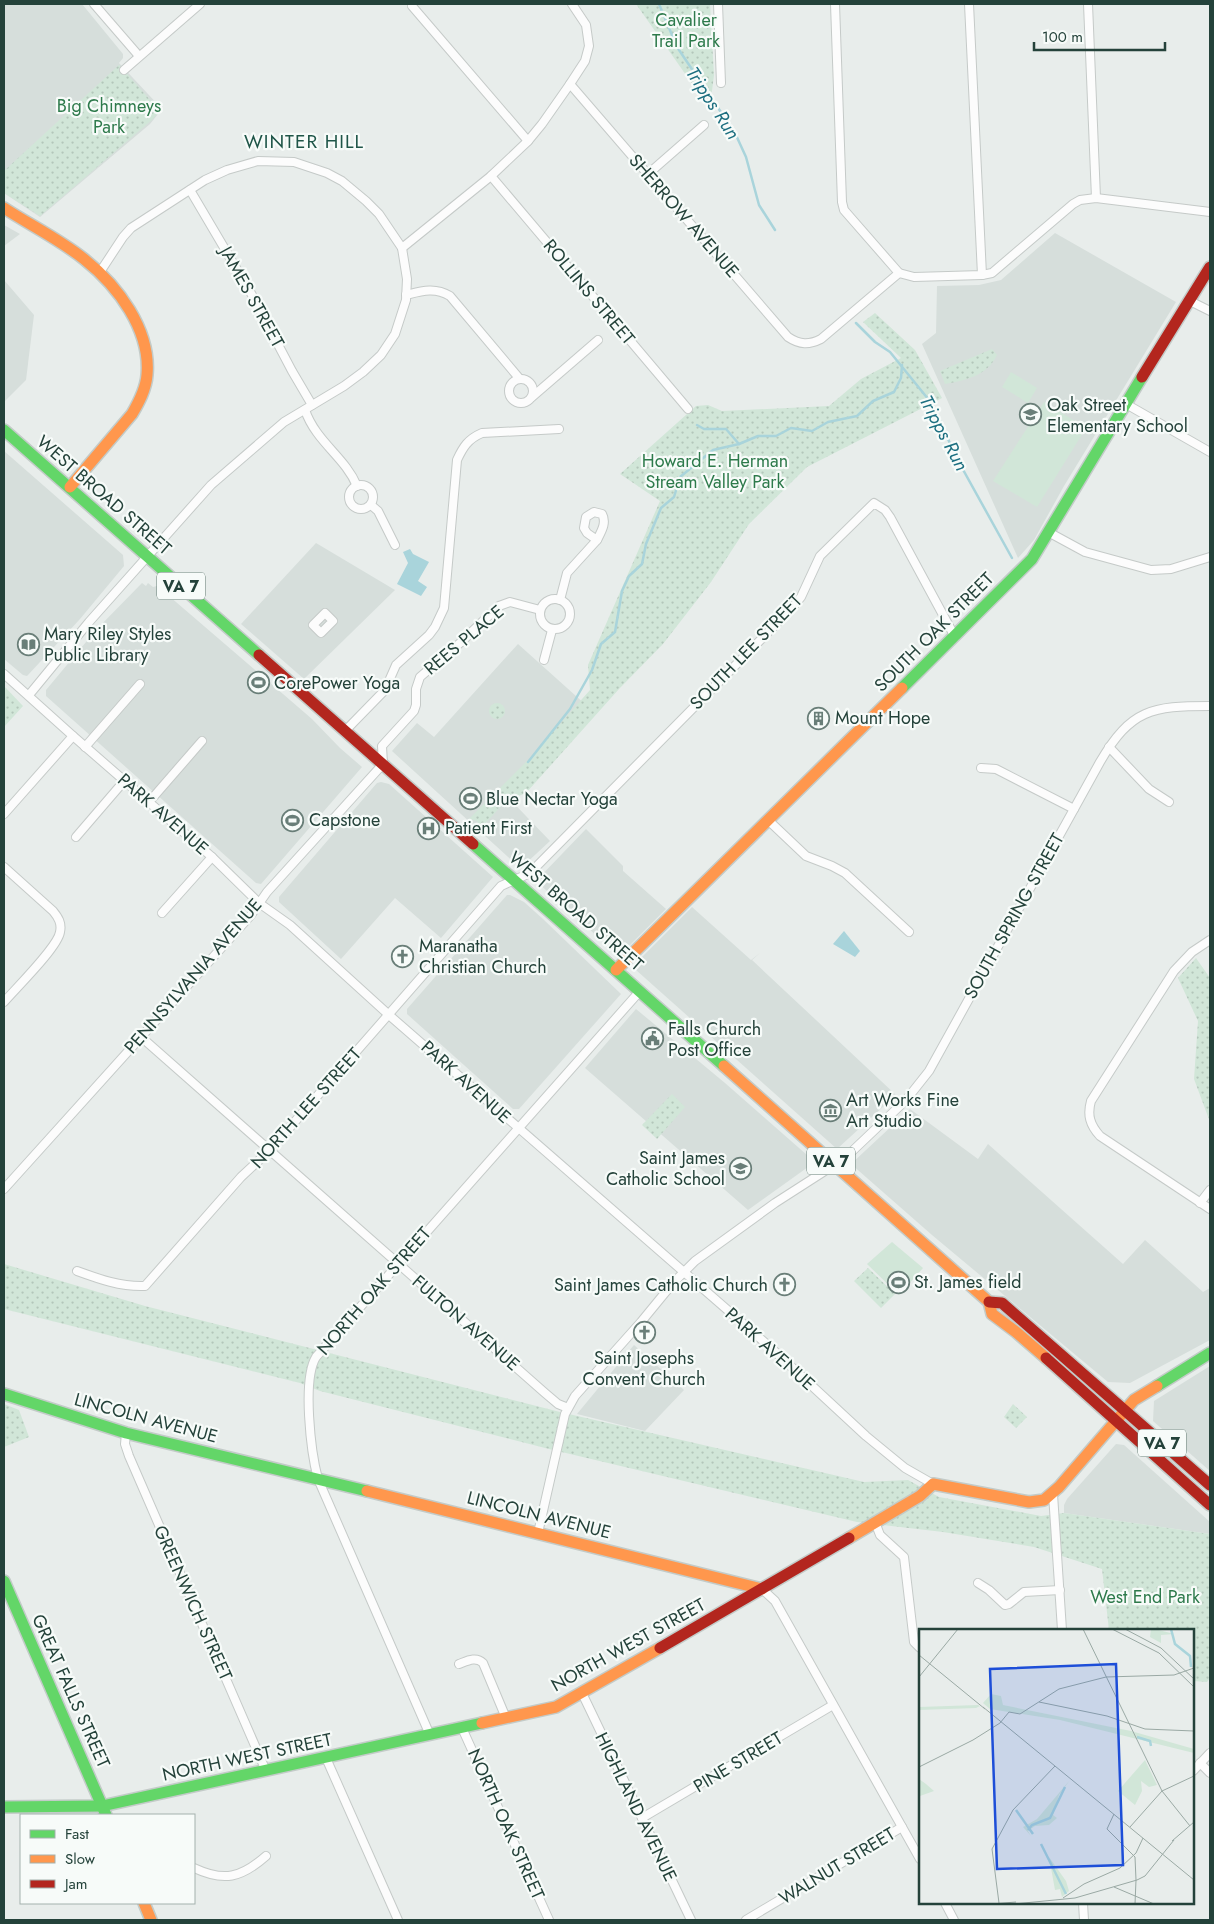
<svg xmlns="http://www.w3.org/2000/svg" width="1214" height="1924" viewBox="0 0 1214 1924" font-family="Jost,sans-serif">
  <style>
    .built { fill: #d6dedb }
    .grass { fill: url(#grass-dots) }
    .garden { fill: #d1e6d8 }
    .water { fill: #a9d4db }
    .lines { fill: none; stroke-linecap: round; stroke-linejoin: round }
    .stream { stroke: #a9d4db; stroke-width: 2.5 }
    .street-casing { stroke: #c5cac8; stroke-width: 10 }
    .fast-casing { stroke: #c3cbc8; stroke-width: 14 }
    .slow-casing { stroke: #c3cbc8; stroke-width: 14 }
    .jam-casing { stroke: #c3cbc8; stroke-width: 14 }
    .street { stroke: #fcfcfc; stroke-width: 8 }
    .fast { stroke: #63d668; stroke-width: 11 }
    .slow { stroke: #ff974d; stroke-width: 11 }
    .jam { stroke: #b3261e; stroke-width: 11 }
    .labels { text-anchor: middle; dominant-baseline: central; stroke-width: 4.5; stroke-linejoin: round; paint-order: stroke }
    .shield { fill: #f7fbf9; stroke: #637a73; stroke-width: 1 }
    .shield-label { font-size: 16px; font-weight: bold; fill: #24423a }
    .park-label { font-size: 18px; fill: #2d7a4b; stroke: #f7fbf9 }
    .street-label { font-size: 18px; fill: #24423a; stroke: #f7fbf9 }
    .poi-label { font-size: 18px; fill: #24423a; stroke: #f7fbf9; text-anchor: start }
    .water-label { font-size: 19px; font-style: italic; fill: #1c6f80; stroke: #f7fbf9 }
    .neighbourhood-label { font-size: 19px; letter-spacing: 1px; fill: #1f5548; stroke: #f7fbf9 }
    .inset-river { fill: none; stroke: #a9d4db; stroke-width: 2.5 }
    .inset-road { fill: none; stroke: #9aa9a4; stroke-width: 1 }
    .view { fill: #1d4ed8; fill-opacity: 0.15; stroke: #1d4ed8; stroke-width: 2.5 }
    .inset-edge { fill: none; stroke: #24423a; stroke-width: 2.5 }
  </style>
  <defs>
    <pattern id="grass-dots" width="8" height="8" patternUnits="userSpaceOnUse" patternTransform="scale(1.25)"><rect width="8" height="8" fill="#d1e6d8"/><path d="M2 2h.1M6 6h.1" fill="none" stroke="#b3c6ba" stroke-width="1.8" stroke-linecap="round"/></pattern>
  </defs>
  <rect width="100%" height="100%" fill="#e8edeb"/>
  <g class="built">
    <polygon points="6,4 82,4 123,54 123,58 119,63 162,109 150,124 40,217 4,193 4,5"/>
    <polygon points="4,225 20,234 4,246"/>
    <polygon points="1055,233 1176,302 1064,486 1034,540 1018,558 922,344 936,333 937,286 979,285 1001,280"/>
    <polygon points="4,280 34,315 26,380 4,402"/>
    <polygon points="4,451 123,555 124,566 80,619 27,676 23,675 4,659"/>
    <polygon points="316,543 395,590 304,679 241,624"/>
    <polygon points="142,583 146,586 148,583 153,587 157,586 176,602 312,719 340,748 362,767 261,884 256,883 46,696 46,690 96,630"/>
    <polygon points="518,644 586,705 504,793 550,841 522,867 519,867 392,751 417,723 434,737"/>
    <polygon points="381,782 389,784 493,877 441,938 395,898 341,959 279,902 279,897 377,783"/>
    <polygon points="586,829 623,866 623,871 666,909 619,956 536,881"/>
    <polygon points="507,895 510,895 524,902 543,919 621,994 519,1109 513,1109 407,1014 407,1009"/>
    <polygon points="692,907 751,960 760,953 752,960 896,1095 837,1149 636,970 636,963"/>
    <polygon points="636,1009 725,1083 815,1162 748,1210 585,1068"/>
    <polygon points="910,1109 978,1159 988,1144 1123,1264 1145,1240 1203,1292 1210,1288 1210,1340 1130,1383 1108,1382 932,1235 851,1164"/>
    <polygon points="634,1345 684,1390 645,1431 577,1414"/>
    <polygon points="1210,1366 1210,1471 1153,1421 1154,1401"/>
    <polygon points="1116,1444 1124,1445 1210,1522 1210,1534 1064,1513 1064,1505 1067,1499"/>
  </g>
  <g class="grass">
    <polygon points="636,4 710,4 714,75 712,91 705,102"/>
    <polygon points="119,65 159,110 154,118 40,216 4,193 4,171"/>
    <polygon points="875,313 915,350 942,398 807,467 749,524 711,582 663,644 619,689 526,793 506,801 481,828 477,821 469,819 529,759 590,690 588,665 660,501 620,474 696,406 708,405 722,411 829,406 861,379 901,358 863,322"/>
    <path d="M 992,349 L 997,355 C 987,376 966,380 945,384 L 940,371 Z"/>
    <polygon points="4,686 23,706 4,727"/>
    <circle cx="497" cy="711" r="8"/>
    <polygon points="1196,958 1210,978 1210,1122 1194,1079 1198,1021 1178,978"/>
    <polygon points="672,1094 685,1107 657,1139 642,1125"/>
    <polygon points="4,1264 145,1306 560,1412 864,1482 908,1480 939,1497 1041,1516 1064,1513 1210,1534 1210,1678 1207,1682 1193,1681 1193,1630 1109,1630 1102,1569 1034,1547 943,1532 857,1522 549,1449 320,1391 300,1383 4,1309"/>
    <polygon points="868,1268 895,1294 881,1308 854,1281"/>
    <polygon points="4,1404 19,1410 29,1437 4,1447"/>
    <polygon points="1013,1404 1027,1417 1016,1428 1004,1417"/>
  </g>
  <g class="garden">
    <polygon points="1011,372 1037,388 1028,403 1002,387"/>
    <polygon points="1044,402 1086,428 1037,507 993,481"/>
    <polygon points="892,1242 923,1268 899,1295 867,1264"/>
  </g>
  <g class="water">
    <polygon points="410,549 413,554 429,562 418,581 427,587 421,596 397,584 408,563 403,552"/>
    <polygon points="844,931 860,951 855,957 833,944"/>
  </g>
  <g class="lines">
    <g class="stream">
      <polyline points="659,4 677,47 735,133 746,157 759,205 775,230"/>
      <polyline points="856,323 875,342 890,352 933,405 956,457 1012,558"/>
      <polyline points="697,425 704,429 726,429 739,444"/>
      <polyline points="528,762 570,709 592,670 601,644 615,632 622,591 629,576 642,564 646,544 661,508 674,497 680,477 713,450 739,444 758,436 776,436 791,428 812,431 828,422 857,416 873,401 894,392 901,378 902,365"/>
    </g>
    <defs>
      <g id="street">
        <polyline points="94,4 139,56"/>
        <polyline points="718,4 721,83"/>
        <polyline points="835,4 842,202 844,210 899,273"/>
        <polyline points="969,4 982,275"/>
        <polyline points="1088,4 1096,198"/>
        <polyline points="412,6 528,141"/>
        <polyline points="124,70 200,4"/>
        <path d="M 570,84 L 788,337 C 800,345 809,345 821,339 L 899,273 L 914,277 L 982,275 L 992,273 L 1073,204 L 1080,200 L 1096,198 L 1210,212"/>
        <polyline points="648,174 704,125"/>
        <polyline points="491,176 688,409"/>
        <polyline points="190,190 252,295 292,371 312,405"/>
        <polyline points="402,248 491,176 528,141 542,124 570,84 585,61 589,46 586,25 572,4"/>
        <path d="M 406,295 C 422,291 435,287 450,296 L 519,378"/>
        <polyline points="1190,301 1210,311"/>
        <circle cx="521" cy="391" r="12"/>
        <polyline points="532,397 598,340"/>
        <polyline points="1126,404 1210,452"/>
        <path d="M 305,410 C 316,442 345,457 357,486"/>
        <circle cx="361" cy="497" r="12"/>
        <polyline points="371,505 378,511 395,545"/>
        <path d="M 594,512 L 602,514 C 607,523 601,532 597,540 L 587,533 L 584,528 L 586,517 Z"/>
        <polyline points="1050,533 1085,552 1151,570 1171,569 1210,557"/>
        <circle cx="555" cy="614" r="15"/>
        <polyline points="560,600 567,573 597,540"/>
        <polygon points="325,613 333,621 321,633 313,625"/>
        <polyline points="544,660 552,630"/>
        <polyline points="4,674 73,736 212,857 259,903 290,925 389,1015 770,1347 866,1436 905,1468 933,1484"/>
        <polyline points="29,695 89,622 211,485 284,422 344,386 363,372 381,355 395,334 406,300 407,279 402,248 379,214 366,201 342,181 327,173 294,162 258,161 227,170 205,180 131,228 123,237 100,272"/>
        <path d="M 345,731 L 385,690 L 396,665 L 429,635 L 435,627 L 444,608 L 457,460 C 463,447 468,439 482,433 L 559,429"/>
        <polyline points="85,747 140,684"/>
        <polyline points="1109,747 1149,789 1169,802"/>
        <polyline points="981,768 996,769 1074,809"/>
        <polyline points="149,802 202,741"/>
        <polyline points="4,814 73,736"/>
        <polyline points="768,820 806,856 832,866 845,873 909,932"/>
        <polyline points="76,837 125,780"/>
        <path d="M 4,867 L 53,911 C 58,917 62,923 60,932 C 58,947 16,988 4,1002"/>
        <polyline points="162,913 212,857"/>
        <path d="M 1210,940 L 1192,952 L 1174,971 L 1091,1101 C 1087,1115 1090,1125 1100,1136 L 1210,1209"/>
        <polyline points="140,1036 545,1393 558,1404 568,1408"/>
        <polyline points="4,1189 251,915 267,892 383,764 382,746 414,711 416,705 416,689 420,677 460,643 499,606 510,602 540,610"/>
        <polyline points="1200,1203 1210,1190"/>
        <path d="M 77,1271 C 99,1279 121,1287 145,1286 L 241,1177 L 270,1150 L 501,886 L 530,873 L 793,607 L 801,597 L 820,556 L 874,503 L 885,510 L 890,517 L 955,637"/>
        <polyline points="126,1433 125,1444 129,1456 266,1771"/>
        <polyline points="1053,1494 1062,1630"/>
        <polyline points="875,1522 880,1535 904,1557 914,1642 920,1648"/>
        <path d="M 538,1533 L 565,1414 L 575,1396 L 641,1322 L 673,1283 L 695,1261 L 775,1203 L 845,1158 L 906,1100 L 929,1071 L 1100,762 C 1131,709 1152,706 1210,706"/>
        <polyline points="978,1583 989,1590 1005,1605 1009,1604 1024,1592 1060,1590"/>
        <polyline points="762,1589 775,1601 920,1859"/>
        <path d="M 459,1664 C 467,1661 476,1656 483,1663 L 506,1718"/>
        <polyline points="582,1693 691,1920"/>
        <polyline points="462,1728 549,1920"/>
        <path d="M 430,1735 L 318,1479 C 311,1453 302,1380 316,1357 L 640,991"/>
        <polyline points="326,1758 398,1920"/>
        <polyline points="1200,1763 1210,1773"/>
        <polyline points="1193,1771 1210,1753"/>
        <polyline points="642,1818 833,1705"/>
        <path d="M 194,1868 C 224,1882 241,1878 266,1856"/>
        <polyline points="945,1903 954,1920"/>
        <polyline points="1083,1903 1084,1920"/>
        <polyline points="746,1920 902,1827"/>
      </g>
      <g id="fast">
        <polyline points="4,430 259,655"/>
        <polyline points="902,688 1032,559 1142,377"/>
        <polyline points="473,844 724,1066"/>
        <polyline points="1157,1386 1210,1353"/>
        <polyline points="4,1394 126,1433 367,1491"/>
        <polyline points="4,1581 106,1815"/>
        <polyline points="4,1807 102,1806 482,1723"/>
      </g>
      <g id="slow">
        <path d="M 4,208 C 30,225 59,239 84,259 C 118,286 151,330 147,375 C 146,389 139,402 132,414 L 70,487"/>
        <polyline points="616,970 902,688"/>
        <polyline points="724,1066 989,1302 992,1314 1016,1332 1046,1358"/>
        <polyline points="367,1491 762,1589"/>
        <polyline points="849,1538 920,1496 933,1484 1029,1502 1044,1500 1059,1487 1134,1400 1157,1386"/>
        <polyline points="482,1723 556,1707 660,1648"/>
        <polyline points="144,1903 151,1920"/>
      </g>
      <g id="jam">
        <polyline points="1142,377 1210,267"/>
        <polyline points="259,655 473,844"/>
        <polyline points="989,1302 1002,1303 1210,1485"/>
        <polyline points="1046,1358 1210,1505"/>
        <polyline points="660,1648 849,1538"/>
      </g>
    </defs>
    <use href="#street" class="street-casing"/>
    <use href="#fast" class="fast-casing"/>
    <use href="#slow" class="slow-casing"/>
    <use href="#jam" class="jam-casing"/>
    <use href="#street" class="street"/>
    <use href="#fast" class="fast"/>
    <use href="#slow" class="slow"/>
    <use href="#jam" class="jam"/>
  </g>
  <defs>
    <symbol id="school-ring" viewBox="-11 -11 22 22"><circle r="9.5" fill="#f7fbf9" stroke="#697e78" stroke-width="1.5"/><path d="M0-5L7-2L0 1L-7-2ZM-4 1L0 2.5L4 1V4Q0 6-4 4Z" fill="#697e78"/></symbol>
    <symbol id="library-ring" viewBox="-11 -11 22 22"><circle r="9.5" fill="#f7fbf9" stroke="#697e78" stroke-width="1.5"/><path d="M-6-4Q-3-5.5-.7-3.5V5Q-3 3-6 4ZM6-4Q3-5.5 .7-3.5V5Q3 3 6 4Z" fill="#697e78"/></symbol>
    <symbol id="stadium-ring" viewBox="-11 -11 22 22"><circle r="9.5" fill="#f7fbf9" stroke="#697e78" stroke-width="1.5"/><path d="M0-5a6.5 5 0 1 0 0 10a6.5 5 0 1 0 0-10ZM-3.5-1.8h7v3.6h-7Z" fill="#697e78"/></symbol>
    <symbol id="building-ring" viewBox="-11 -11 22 22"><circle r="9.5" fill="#f7fbf9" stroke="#697e78" stroke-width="1.5"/><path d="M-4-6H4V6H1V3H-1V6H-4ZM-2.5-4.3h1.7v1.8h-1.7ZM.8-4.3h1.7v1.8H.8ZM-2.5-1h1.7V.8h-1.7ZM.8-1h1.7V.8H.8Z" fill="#697e78"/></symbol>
    <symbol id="hospital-ring" viewBox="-11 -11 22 22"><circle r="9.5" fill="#f7fbf9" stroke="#697e78" stroke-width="1.5"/><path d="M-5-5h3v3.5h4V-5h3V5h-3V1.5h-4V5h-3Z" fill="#697e78"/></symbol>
    <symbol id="church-ring" viewBox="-11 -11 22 22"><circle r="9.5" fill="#f7fbf9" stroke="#697e78" stroke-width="1.5"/><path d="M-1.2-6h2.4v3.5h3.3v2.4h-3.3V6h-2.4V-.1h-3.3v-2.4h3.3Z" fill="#697e78"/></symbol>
    <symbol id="civic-ring" viewBox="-11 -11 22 22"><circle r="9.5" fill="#f7fbf9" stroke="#697e78" stroke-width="1.5"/><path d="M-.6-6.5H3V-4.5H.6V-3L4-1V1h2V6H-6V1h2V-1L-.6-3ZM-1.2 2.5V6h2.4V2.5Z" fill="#697e78"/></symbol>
    <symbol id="museum-ring" viewBox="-11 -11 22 22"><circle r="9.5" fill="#f7fbf9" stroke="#697e78" stroke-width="1.5"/><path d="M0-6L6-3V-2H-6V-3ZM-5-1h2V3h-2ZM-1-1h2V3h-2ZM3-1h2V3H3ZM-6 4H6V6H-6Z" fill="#697e78"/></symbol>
  </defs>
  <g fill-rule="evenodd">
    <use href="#school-ring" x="1018" y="402" width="25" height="25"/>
    <use href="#library-ring" x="16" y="632" width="25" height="25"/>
    <use href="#stadium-ring" x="246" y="670" width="25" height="25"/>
    <use href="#building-ring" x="806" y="706" width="25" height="25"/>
    <use href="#stadium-ring" x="458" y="786" width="25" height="25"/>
    <use href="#stadium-ring" x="280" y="808" width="25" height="25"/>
    <use href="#hospital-ring" x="416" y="816" width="25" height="25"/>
    <use href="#church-ring" x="390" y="944" width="25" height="25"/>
    <use href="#civic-ring" x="640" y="1026" width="25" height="25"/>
    <use href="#museum-ring" x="818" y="1098" width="25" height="25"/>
    <use href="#school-ring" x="728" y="1156" width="25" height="25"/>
    <use href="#stadium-ring" x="886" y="1270" width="25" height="25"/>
    <use href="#church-ring" x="772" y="1272" width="25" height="25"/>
    <use href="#church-ring" x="632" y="1320" width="25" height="25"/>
  </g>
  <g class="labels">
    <g class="shield">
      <rect x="157" y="572.5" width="48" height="27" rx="4"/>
      <rect x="807" y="1147.5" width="48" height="27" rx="4"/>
      <rect x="1138" y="1429.5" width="48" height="27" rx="4"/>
    </g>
    <g class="shield-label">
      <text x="181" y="586">VA 7</text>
      <text x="831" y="1161">VA 7</text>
      <text x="1162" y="1443">VA 7</text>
    </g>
    <g class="park-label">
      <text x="686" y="20">Cavalier<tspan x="686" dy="21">Trail Park</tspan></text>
      <text x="109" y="106">Big Chimneys<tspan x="109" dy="21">Park</tspan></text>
      <text x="715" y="461">Howard E. Herman<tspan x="715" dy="21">Stream Valley Park</tspan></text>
      <text x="1145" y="1597">West End Park</text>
    </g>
    <g class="street-label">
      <text transform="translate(684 216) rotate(49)">SHERROW AVENUE</text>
      <text transform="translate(589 292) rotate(50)">ROLLINS STREET</text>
      <text transform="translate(252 297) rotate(61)">JAMES STREET</text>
      <text transform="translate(104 495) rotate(41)">WEST BROAD STREET</text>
      <text transform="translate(934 632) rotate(-45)">SOUTH OAK STREET</text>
      <text transform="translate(464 640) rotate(-40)">REES PLACE</text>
      <text transform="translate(746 652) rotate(-46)">SOUTH LEE STREET</text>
      <text transform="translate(163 814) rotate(41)">PARK AVENUE</text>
      <text transform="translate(576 911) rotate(41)">WEST BROAD STREET</text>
      <text transform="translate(1014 916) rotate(-61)">SOUTH SPRING STREET</text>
      <text transform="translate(193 976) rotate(-49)">PENNSYLVANIA AVENUE</text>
      <text transform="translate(466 1082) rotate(42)">PARK AVENUE</text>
      <text transform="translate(306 1108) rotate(-48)">NORTH LEE STREET</text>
      <text transform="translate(374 1291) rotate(-49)">NORTH OAK STREET</text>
      <text transform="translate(466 1323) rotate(41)">FULTON AVENUE</text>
      <text transform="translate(770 1349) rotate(42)">PARK AVENUE</text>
      <text transform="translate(146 1418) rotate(15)">LINCOLN AVENUE</text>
      <text transform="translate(539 1515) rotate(14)">LINCOLN AVENUE</text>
      <text transform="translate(193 1603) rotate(66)">GREENWICH STREET</text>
      <text transform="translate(628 1645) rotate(-29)">NORTH WEST STREET</text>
      <text transform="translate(71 1691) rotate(66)">GREAT FALLS STREET</text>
      <text transform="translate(247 1757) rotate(-12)">NORTH WEST STREET</text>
      <text transform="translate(738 1762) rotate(-31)">PINE STREET</text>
      <text transform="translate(636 1807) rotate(64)">HIGHLAND AVENUE</text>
      <text transform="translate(506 1824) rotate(66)">NORTH OAK STREET</text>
      <text transform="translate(837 1866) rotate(-31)">WALNUT STREET</text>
    </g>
    <g class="poi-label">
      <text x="1047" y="405">Oak Street<tspan x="1047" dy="21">Elementary School</tspan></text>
      <text x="44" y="634">Mary Riley Styles<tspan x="44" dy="21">Public Library</tspan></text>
      <text x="274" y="683">CorePower Yoga</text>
      <text x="835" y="718">Mount Hope</text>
      <text x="486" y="799">Blue Nectar Yoga</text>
      <text x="309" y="820">Capstone</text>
      <text x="445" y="828">Patient First</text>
      <text x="419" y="946">Maranatha<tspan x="419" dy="21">Christian Church</tspan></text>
      <text x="668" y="1029">Falls Church<tspan x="668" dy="21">Post Office</tspan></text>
      <text x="846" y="1100">Art Works Fine<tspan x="846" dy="21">Art Studio</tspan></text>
      <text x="725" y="1158" text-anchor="end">Saint James<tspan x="725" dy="21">Catholic School</tspan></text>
      <text x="914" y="1282">St. James field</text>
      <text x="768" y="1285" text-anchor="end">Saint James Catholic Church</text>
      <text x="644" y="1358" text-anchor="middle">Saint Josephs<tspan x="644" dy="21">Convent Church</tspan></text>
    </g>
    <g class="water-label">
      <text transform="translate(713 103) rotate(57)">Tripps Run</text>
      <text transform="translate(944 433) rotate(62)">Tripps Run</text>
    </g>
    <g class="neighbourhood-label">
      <text x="304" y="141">WINTER HILL</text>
    </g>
  </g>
  <g transform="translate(919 1629)">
    <rect width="275" height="275" fill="#e8edeb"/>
    <path d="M 72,65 L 82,67 L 84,76 L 212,102 L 275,120 L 275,124 L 141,91 L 71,80 L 64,74 ZM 59,76 L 61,77 L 57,79 L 0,81 L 0,78 ZM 226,131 L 238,156 L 230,158 L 222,152 L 223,162 L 216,176 L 199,162 ZM 0,150 L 7,155 L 15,162 L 1,167 ZM 151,151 L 140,166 L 134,186 L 138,189 L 130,196 L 116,197 L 109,202 L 112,207 L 104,198 L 118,190 ZM 130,228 L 147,252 L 150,262 L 143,268 L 141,260 L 136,261 Z" fill="#d1e6d8"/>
    <path d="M 232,0 L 236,0 L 255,5 L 242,6 L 242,14 L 231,8 Z" fill="#d1e6d8"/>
    <path class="inset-river" d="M 252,0 L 256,15 L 271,27 L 272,38M 218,108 L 231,112 L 232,117M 97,181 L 114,205M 109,201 L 113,196 L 131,189 L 146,158M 122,215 L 147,265"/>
    <path class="inset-road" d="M 164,0 L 243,162 L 271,197M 193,0 L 240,24 L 275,58M 206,0 L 242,19 L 275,50M 0,26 L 66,80M 0,48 L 39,0M 120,73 L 188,87 L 226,100 L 275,102M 64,78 L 275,251M 0,138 L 54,111 L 81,94 L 90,83 L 101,85 L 140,60 L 187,48 L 255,46 L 275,39M 195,185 L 188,200 L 216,228 L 217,251M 211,198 L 243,162 L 275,147M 253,212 L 275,193M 195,258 L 235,275M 144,269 L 165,255 L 201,239 L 217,224 L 224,209M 80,274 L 73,220 L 94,181 L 136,137M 73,275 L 97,273M 95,275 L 156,269 L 218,251 L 226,247 L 255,211M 216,275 L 217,251"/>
    <path class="view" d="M 197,35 L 204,236 L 78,240 L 71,40 Z"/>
    <rect width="275" height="275" class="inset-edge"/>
  </g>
  <rect width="1214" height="1924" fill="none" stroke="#24423a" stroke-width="10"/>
  <rect x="20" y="1814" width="175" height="90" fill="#f7fbf9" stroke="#a3b1ad"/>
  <rect x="30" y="1830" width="25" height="8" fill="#63d668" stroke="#a3b1ad"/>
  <text x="65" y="1839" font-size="15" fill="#24423a">Fast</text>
  <rect x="30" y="1855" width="25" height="8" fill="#ff974d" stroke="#a3b1ad"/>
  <text x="65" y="1864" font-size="15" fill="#24423a">Slow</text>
  <rect x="30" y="1880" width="25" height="8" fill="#b3261e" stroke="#a3b1ad"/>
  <text x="65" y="1889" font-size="15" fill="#24423a">Jam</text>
  <path d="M1034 42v8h131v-8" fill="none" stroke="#24423a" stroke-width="2.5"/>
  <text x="1042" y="42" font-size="15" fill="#24423a" stroke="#f7fbf9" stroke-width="4" paint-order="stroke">100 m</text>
</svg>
